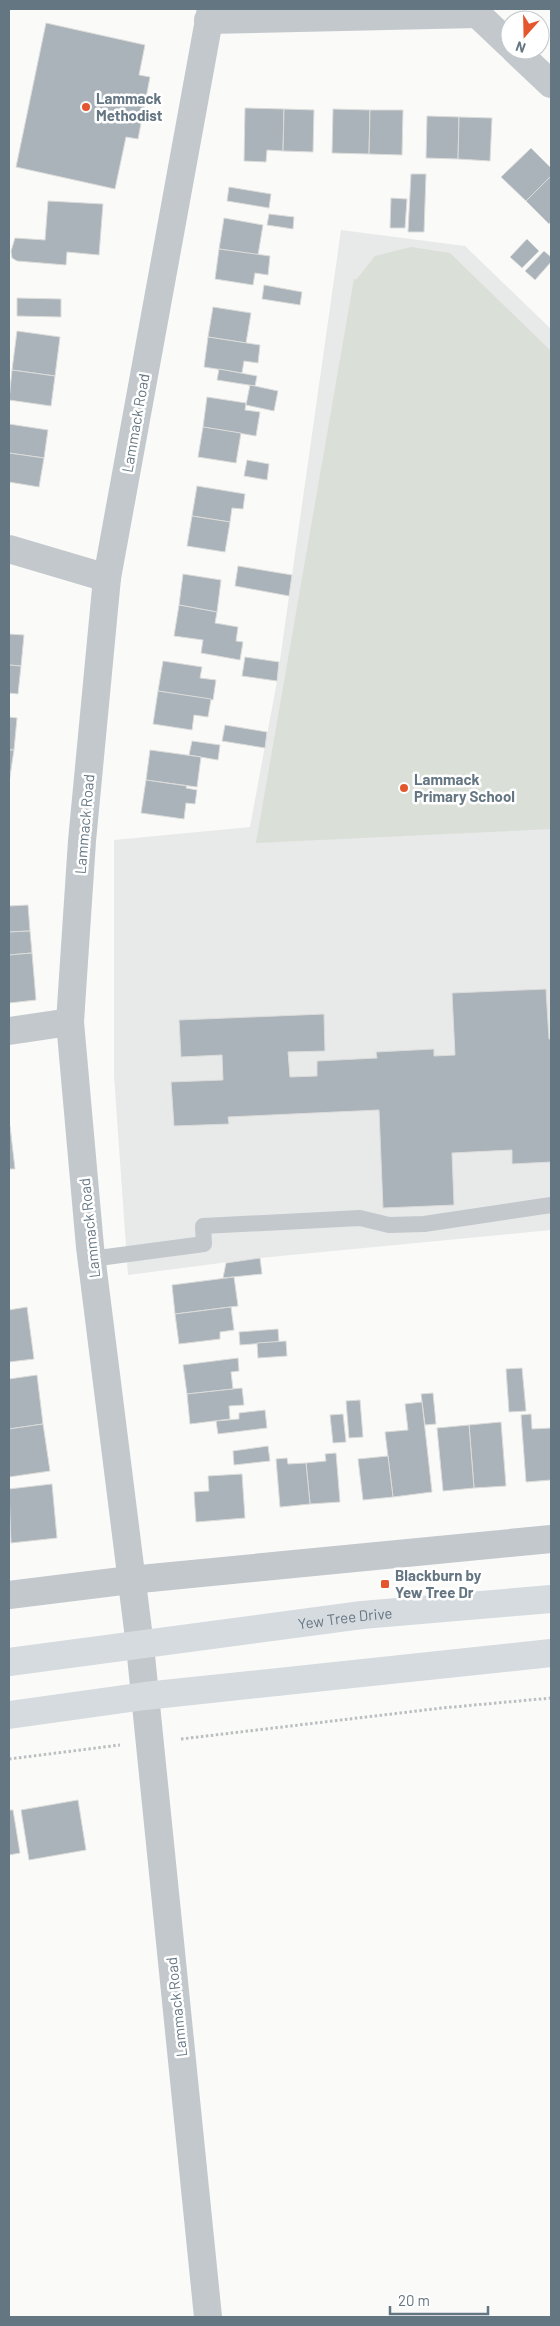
<svg xmlns="http://www.w3.org/2000/svg" width="560" height="2326" viewBox="0 0 560 2326" font-family="Barlow,sans-serif">
  <style>
    .built { fill: #e8e9e9 }
    .green { fill: #dadfd7 }
    .building { fill: #aab3b9; stroke: #dcdcda }
    .lines { fill: none; stroke-linecap: round; stroke-linejoin: round }
    .path { stroke: #bbbfc2; stroke-width: 3; stroke-dasharray: 2.5 2.5; stroke-linecap: butt }
    .lane { stroke: #c3c8cc; stroke-width: 16 }
    .street { stroke: #c3c8cc; stroke-width: 28 }
    .highway { stroke: #d6dbdf; stroke-width: 28 }
    .poi-dot { fill: #e4572e; stroke: #fff; stroke-width: 2 }
    .labels { text-anchor: middle; dominant-baseline: central; stroke-width: 5; stroke-linejoin: round; paint-order: stroke }
    .poi-label { font-size: 15px; font-weight: bold; fill: #657683; stroke: #fff; text-anchor: start }
    .street-label { font-size: 15px; fill: #657683; stroke: #fff }
  </style>
  <rect width="100%" height="100%" fill="#fafaf8"/>
  <polygon class="built" points="341,230 465,246 551,329 551,1230 260,1258 128,1275 114,1076 114,840 250,827 277,681"/>
  <polygon class="green" points="411,247 450,253 551,351 551,829 256,843 354,279 356,280 375,256"/>
  <g class="building">
    <polygon points="46,23 145,45 139,75 150,77 138,139 126,137 115,189 16,167"/>
    <polygon points="245,108 284,109 283,151 267,150 266,162 244,161"/>
    <polygon points="284,109 314,110 313,152 283,151"/>
    <polygon points="333,109 370,110 369,154 332,153"/>
    <polygon points="370,110 403,110 402,155 369,154"/>
    <polygon points="427,116 459,117 458,159 426,158"/>
    <polygon points="459,117 492,118 490,161 458,159"/>
    <polygon points="531,148 551,168 551,176 526,201 501,177"/>
    <polygon points="411,174 426,174 424,232 408,232"/>
    <polygon points="551,176 551,221 549,224 526,201"/>
    <polygon points="229,187 271,194 269,208 227,201"/>
    <polygon points="391,198 407,199 405,228 390,228"/>
    <polygon points="48,201 103,204 99,255 67,252 66,265 17,261 12,258 11,251 15,238 45,240"/>
    <polygon points="269,214 294,217 293,229 267,225"/>
    <polygon points="224,218 263,225 258,255 219,249"/>
    <polygon points="527,239 539,251 522,268 510,257"/>
    <polygon points="219,249 270,256 268,275 255,273 253,285 215,279"/>
    <polygon points="544,251 551,257 551,262 535,280 525,271"/>
    <polygon points="264,285 302,292 300,305 262,299"/>
    <polygon points="17,298 61,299 61,317 17,316"/>
    <polygon points="213,307 251,313 246,343 208,337"/>
    <polygon points="17,331 60,337 55,376 12,370"/>
    <polygon points="208,337 260,345 258,363 244,361 242,373 204,367"/>
    <polygon points="219,369 257,376 255,386 217,380"/>
    <polygon points="12,370 55,376 51,406 9,400"/>
    <polygon points="250,385 278,391 274,411 246,405"/>
    <polygon points="207,397 246,403 245,410 260,412 256,436 203,427"/>
    <polygon points="9,424 48,430 44,458 9,453"/>
    <polygon points="203,427 241,433 236,463 198,457"/>
    <polygon points="9,453 44,458 39,487 9,482"/>
    <polygon points="247,460 269,464 267,480 244,476"/>
    <polygon points="197,486 245,494 243,509 232,508 230,522 192,516"/>
    <polygon points="192,516 230,522 225,552 187,546"/>
    <polygon points="238,566 292,575 289,596 235,586"/>
    <polygon points="183,574 221,580 217,612 179,605"/>
    <polygon points="179,605 217,612 215,623 238,627 236,641 243,642 240,660 201,653 203,640 174,636"/>
    <polygon points="9,634 24,635 21,666 9,665"/>
    <polygon points="245,657 279,662 277,681 242,676"/>
    <polygon points="163,661 202,667 200,678 216,680 213,700 158,691"/>
    <polygon points="9,665 21,666 18,694 9,693"/>
    <polygon points="158,691 211,699 208,717 194,715 192,730 153,724"/>
    <polygon points="9,717 17,718 14,750 9,750"/>
    <polygon points="225,725 267,732 265,748 222,741"/>
    <polygon points="192,741 220,745 218,760 189,755"/>
    <polygon points="9,750 14,750 9,783"/>
    <polygon points="150,750 201,757 197,787 146,780"/>
    <polygon points="146,780 187,786 186,788 197,790 195,804 186,803 184,819 141,813"/>
    <polygon points="28,905 30,931 9,932 9,906"/>
    <polygon points="30,931 32,953 9,955 9,932"/>
    <polygon points="32,953 36,1000 9,1003 9,955"/>
    <polygon points="546,989 549,1039 551,1039 551,1162 512,1164 512,1150 452,1153 454,1205 383,1208 379,1110 228,1117 229,1124 174,1126 171,1082 223,1080 222,1055 181,1057 179,1020 324,1014 325,1051 288,1052 290,1077 317,1076 317,1061 377,1058 376,1052 434,1049 434,1056 455,1055 452,993"/>
    <polygon points="10,1126 15,1169 9,1169 9,1127"/>
    <polygon points="260,1258 262,1274 223,1278 226,1263"/>
    <polygon points="234,1277 238,1306 175,1314 172,1285"/>
    <polygon points="27,1307 34,1359 9,1362 9,1310"/>
    <polygon points="231,1307 234,1330 220,1332 220,1339 179,1344 175,1314"/>
    <polygon points="278,1329 279,1342 240,1345 239,1332"/>
    <polygon points="286,1341 287,1356 258,1358 257,1343"/>
    <polygon points="238,1358 239,1371 231,1372 233,1389 187,1394 183,1365"/>
    <polygon points="522,1368 526,1411 509,1412 506,1369"/>
    <polygon points="37,1375 43,1424 9,1429 9,1379"/>
    <polygon points="242,1388 244,1405 229,1406 230,1419 190,1424 187,1394"/>
    <polygon points="433,1393 436,1424 425,1425 421,1394"/>
    <polygon points="360,1400 363,1437 349,1438 346,1401"/>
    <polygon points="422,1402 432,1492 393,1497 385,1432 408,1430 405,1404"/>
    <polygon points="265,1410 267,1428 218,1434 216,1421 239,1419 239,1413"/>
    <polygon points="343,1414 346,1442 333,1443 330,1415"/>
    <polygon points="531,1414 532,1429 551,1428 551,1480 526,1482 521,1415"/>
    <polygon points="501,1422 506,1486 474,1488 469,1425"/>
    <polygon points="43,1424 50,1471 9,1477 9,1429"/>
    <polygon points="469,1425 474,1488 443,1491 437,1428"/>
    <polygon points="268,1446 270,1461 234,1465 233,1451"/>
    <polygon points="336,1453 340,1502 310,1504 306,1463 326,1461 325,1454"/>
    <polygon points="388,1456 393,1497 363,1500 358,1459"/>
    <polygon points="287,1458 288,1464 306,1463 310,1504 280,1507 276,1459"/>
    <polygon points="242,1474 245,1518 196,1522 194,1492 209,1491 208,1476"/>
    <polygon points="52,1484 57,1538 11,1543 9,1489"/>
    <polygon points="78,1800 86,1850 29,1860 21,1810"/>
    <polygon points="9,1810 13,1810 20,1853 9,1855"/>
  </g>
  <g class="lines">
    <g class="path">
      <polyline points="181,1739 442,1708 551,1698"/>
      <polyline points="9,1759 120,1745"/>
    </g>
    <polyline class="lane" points="91,1259 204,1244 203,1226 360,1218 389,1225 424,1224 551,1205"/>
    <g class="street">
      <polyline points="472,9 510,45"/>
      <polyline points="208,20 477,14"/>
      <polyline points="515,50 551,84"/>
      <polyline points="9,549 107,578"/>
      <polyline points="9,1031 70,1022"/>
      <polyline points="9,1595 130,1580 551,1539"/>
      <polyline points="208,2317 140,1646 90,1247 70,1022 82,841 107,578 211,9"/>
    </g>
    <g class="highway">
      <path id="s1" d="M 9,1662 L 362,1615 L 551,1599"/>
      <polyline points="9,1715 145,1696 551,1653"/>
    </g>
  </g>
  <g class="poi-dot">
    <circle cx="86" cy="107" r="5"/>
    <circle cx="404" cy="788" r="5"/>
    <rect x="380" y="1579" width="10" height="10" rx="2.5"/>
  </g>
  <g class="labels">
    <g class="poi-label">
      <text x="96" y="98">Lammack<tspan x="96" dy="17">Methodist</tspan></text>
      <text x="414" y="779">Lammack<tspan x="414" dy="17">Primary School</tspan></text>
      <text x="395" y="1575">Blackburn by<tspan x="395" dy="17">Yew Tree Dr</tspan></text>
    </g>
    <g class="street-label">
      <text transform="translate(135 423) rotate(-80)">Lammack Road</text>
      <text transform="translate(84 824) rotate(-85)">Lammack Road</text>
      <text transform="translate(89 1228) rotate(-96)">Lammack Road</text>
      <text stroke="none"><textPath href="#s1" startOffset="339">Yew Tree Drive</textPath></text>
      <text transform="translate(176 2007) rotate(-96)">Lammack Road</text>
    </g>
  </g>
  <rect width="560" height="2326" fill="none" stroke="#657683" stroke-width="20"/>
  <g transform="translate(525 35) rotate(200)"><circle r="24" fill="#ffffff" stroke="#c1c8cd"/>
  <path d="M0-4L9 19L0 12L-9 19Z" fill="#e4572e"/>
  <text y="-8" font-size="14" font-weight="bold" text-anchor="middle" fill="#657683">N</text>
  </g>
  <path d="M390 2306v8h98v-8" fill="none" stroke="#657683" stroke-width="2.5"/>
  <text x="398" y="2306" font-size="15" fill="#657683" stroke="#ffffff" stroke-width="4" paint-order="stroke">20 m</text>
</svg>
